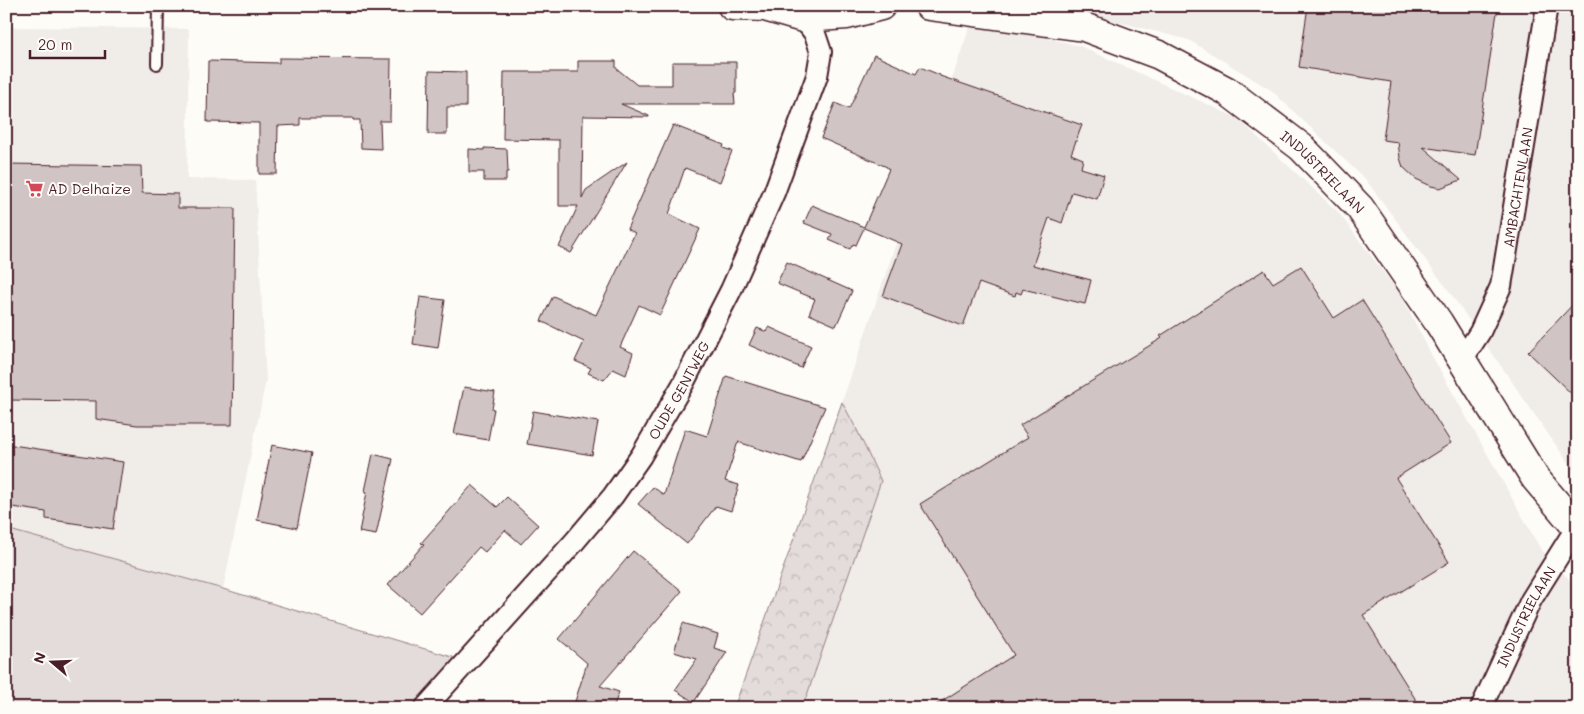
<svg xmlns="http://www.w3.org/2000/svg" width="1584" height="714" viewBox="0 0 1584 714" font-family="Mali,sans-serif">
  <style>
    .built { fill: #f0ece8 }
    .green { fill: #e3dcda; stroke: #967e82 }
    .forest { fill: url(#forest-crowns); stroke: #967e82 }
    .building { fill: #d0c5c4; stroke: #4a1f2b }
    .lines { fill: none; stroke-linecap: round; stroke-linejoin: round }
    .lane-casing { stroke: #4a1f2b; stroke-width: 14 }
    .street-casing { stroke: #4a1f2b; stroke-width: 24 }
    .secondary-casing { stroke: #4a1f2b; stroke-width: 31 }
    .lane { stroke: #fdfcf7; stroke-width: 10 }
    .street { stroke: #fdfcf7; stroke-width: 20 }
    .secondary { stroke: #fdfcf7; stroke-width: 28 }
    .labels { text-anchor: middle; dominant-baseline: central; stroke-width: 4; stroke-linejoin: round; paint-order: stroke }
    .street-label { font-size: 14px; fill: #4a1f2b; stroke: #fdfcf7 }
    .poi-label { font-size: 14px; fill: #4a1f2b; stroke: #fdfcf7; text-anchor: start }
  </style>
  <defs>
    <pattern id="forest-crowns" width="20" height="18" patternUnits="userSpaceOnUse" patternTransform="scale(1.25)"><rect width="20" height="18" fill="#e3dcda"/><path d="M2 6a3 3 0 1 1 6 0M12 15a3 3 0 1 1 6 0" fill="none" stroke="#c4bcbb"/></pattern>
  </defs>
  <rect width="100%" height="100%" fill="#fdfcf7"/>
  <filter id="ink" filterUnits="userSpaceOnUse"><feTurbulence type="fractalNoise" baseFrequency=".02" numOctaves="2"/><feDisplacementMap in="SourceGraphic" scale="10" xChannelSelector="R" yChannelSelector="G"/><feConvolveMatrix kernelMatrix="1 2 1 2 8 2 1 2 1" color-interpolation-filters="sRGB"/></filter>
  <g filter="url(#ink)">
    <g class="built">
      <polygon points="1056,6 1578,6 1578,477 1449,291 1366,180 1271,90 1189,40"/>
      <polygon points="972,20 1080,46 1237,118 1338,212 1402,297 1432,356 1540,548 1578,589 1578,708 798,708 806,698 881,481 857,430 842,402"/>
      <polygon points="6,27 189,29 187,179 255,180 266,380 223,589 6,529"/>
    </g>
    <polygon class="green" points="6,529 223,589 459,659 416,708 401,708 399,706 397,708 6,708"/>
    <polygon class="forest" points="842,402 857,430 881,481 806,698 798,708 734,708"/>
    <g class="building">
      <polygon points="1308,6 1498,6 1475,155 1423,147 1461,180 1440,188 1431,186 1416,179 1403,167 1400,158 1398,142 1383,140 1391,82 1299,67"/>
      <polygon points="874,55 916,74 920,67 940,75 940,76 1082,125 1071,154 1083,159 1081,168 1104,175 1097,199 1072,192 1062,223 1049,218 1033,265 1091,280 1085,304 1023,289 1021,294 1016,292 1015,296 979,283 963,326 883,296 902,244 864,228 856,245 853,244 850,249 829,240 832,234 804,223 812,205 864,227 889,169 887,168 887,167 821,138 835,103 849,109"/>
      <polygon points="279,58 391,59 390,121 380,121 381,149 361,148 360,120 353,120 353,118 300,118 300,125 278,126 277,174 259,174 259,123 207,122 208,61 279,63"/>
      <polygon points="578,61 616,61 616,68 637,85 672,85 672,62 736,62 736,93 734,93 735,104 621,104 649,116 649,117 583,116 582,198 586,190 627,162 571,253 559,247 578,206 559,206 559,140 503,139 504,72 578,72"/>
      <polygon points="429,71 466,72 466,107 447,107 447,134 428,134"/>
      <polygon points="673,125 724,145 723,148 732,151 720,182 685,168 669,214 700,229 660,315 639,305 620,347 633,353 626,375 613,369 604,380 588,373 591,368 575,361 584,342 541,321 553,296 596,315 635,233 627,229"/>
      <polygon points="484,148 507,149 508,172 506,172 506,181 484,181 484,172 469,172 469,149 484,150"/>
      <polygon points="6,164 141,166 142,193 178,194 178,208 235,208 232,425 137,425 96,419 96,401 6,400"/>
      <polygon points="787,262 852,291 836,326 809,314 815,299 777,283"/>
      <polygon points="1301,266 1334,318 1362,300 1451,443 1396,478 1449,562 1363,615 1421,708 931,708 1014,655 920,504 1028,437 1020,425 1162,338 1160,336 1264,270 1273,283"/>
      <polygon points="420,297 445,300 438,348 413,344"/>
      <polygon points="1578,299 1578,400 1528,352"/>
      <polygon points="769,327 811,346 801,368 749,345 757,328 767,332"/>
      <polygon points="726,376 825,407 801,462 738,442 725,481 739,485 731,511 716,506 687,544 638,504 653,487 664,495 685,429 707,436"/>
      <polygon points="464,387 495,392 492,409 494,409 488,440 454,434"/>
      <polygon points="533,411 598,422 592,455 527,444"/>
      <polygon points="6,444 123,462 113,529 46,519 46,512 6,506"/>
      <polygon points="272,445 312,453 297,528 257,520"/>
      <polygon points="373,454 393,459 376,535 359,532 367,492 365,491"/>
      <polygon points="472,485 497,507 507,497 538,525 521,544 505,530 485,552 479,547 420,613 388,585 424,544 421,543"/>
      <polygon points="633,551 682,591 600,686 619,692 613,708 573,708 587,663 559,639"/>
      <polygon points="683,623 718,634 714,648 727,652 694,702 675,690 697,659 674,652"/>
    </g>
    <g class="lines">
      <defs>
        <polyline id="lane" points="157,64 158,6"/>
        <g id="street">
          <path id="s1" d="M 1462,360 L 1480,332 L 1501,286 L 1547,6"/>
          <path id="s2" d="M 425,708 L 575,541 L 613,496 L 641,456 L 683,384 L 731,290 L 774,193 L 817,76 L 821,52 L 815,34 L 803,18"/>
          <path id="s3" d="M 1481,708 L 1531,600 L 1576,528"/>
        </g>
        <g id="secondary">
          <polyline points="732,6 765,7 803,18 847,15 881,6"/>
          <path id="s4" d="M 929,6 L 1084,27 L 1159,55 L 1227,91 L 1301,147 L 1360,208 L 1439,323 L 1535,478 L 1578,529"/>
        </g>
      </defs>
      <use href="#lane" class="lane-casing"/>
      <use href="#street" class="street-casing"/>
      <use href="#secondary" class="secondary-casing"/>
      <use href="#lane" class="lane"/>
      <use href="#street" class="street"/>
      <use href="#secondary" class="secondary"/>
    </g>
  </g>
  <defs>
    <symbol id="supermarket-bare" viewBox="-9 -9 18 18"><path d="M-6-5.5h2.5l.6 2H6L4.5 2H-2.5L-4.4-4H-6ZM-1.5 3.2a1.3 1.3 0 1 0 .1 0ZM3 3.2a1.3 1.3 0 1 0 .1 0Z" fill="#d1495b" stroke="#fdfcf7" stroke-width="2.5" paint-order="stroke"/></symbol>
  </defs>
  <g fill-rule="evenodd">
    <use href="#supermarket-bare" x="22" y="176" width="25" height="25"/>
  </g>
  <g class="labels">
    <g class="street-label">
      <text stroke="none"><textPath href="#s4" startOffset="439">INDUSTRIELAAN</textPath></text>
      <text stroke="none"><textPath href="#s1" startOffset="184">AMBACHTENLAAN</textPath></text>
      <text stroke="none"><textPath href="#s2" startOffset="408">OUDE GENTWEG</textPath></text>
      <text stroke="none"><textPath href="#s3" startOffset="102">INDUSTRIELAAN</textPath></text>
    </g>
    <g class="poi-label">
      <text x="48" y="188">AD Delhaize</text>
    </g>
  </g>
  <rect width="1584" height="714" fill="none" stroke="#fdfcf7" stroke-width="25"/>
  <rect x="12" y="12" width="1559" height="689" fill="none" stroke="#4a1f2b" stroke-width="2" filter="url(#ink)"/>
  <g transform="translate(52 662) rotate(289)" stroke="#fdfcf7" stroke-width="4" paint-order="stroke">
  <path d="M0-4L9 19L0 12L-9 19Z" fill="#4a1f2b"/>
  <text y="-8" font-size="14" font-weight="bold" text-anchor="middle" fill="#4a1f2b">N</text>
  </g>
  <path d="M30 50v8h75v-8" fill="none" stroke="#4a1f2b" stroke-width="2.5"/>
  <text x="38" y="50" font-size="15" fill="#4a1f2b" stroke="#fdfcf7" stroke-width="4" paint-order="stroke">20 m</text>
</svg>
